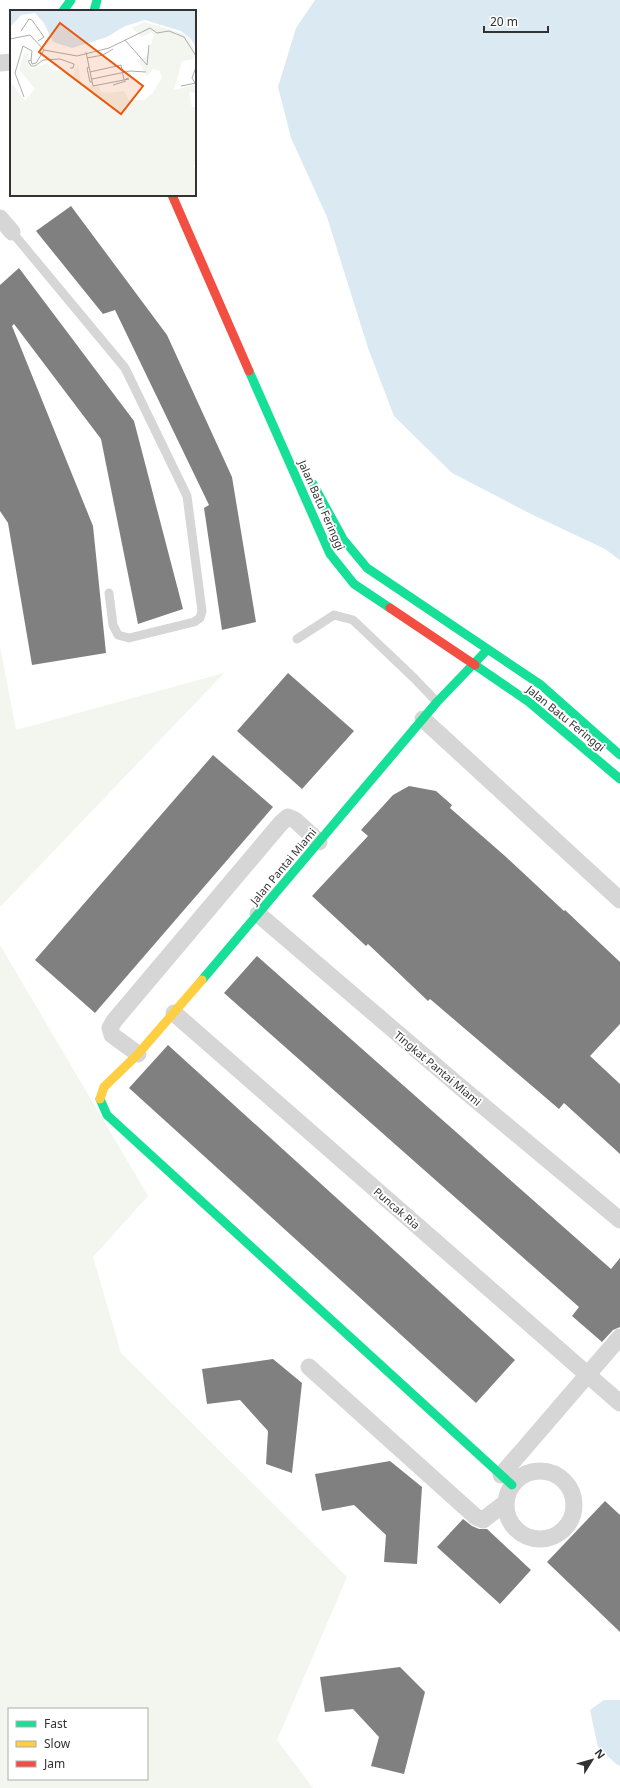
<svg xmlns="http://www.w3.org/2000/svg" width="620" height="1788" viewBox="0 0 620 1788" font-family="'Noto Sans',sans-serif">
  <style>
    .green { fill: #f2f6ee; fill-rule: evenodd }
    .water { fill: #dbe9f3 }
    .building { fill: #808080 }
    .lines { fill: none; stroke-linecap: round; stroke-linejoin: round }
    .lane { stroke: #d6d6d6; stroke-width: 9 }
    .street { stroke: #d6d6d6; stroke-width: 17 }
    .fast { stroke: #16e098; stroke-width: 9 }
    .slow { stroke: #ffcf43; stroke-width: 9 }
    .jam { stroke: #f24e42; stroke-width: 9 }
    .labels { text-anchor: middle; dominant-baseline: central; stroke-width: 4; stroke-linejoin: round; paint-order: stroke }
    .street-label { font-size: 11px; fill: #323232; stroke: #fff }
    .inset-road { fill: none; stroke: #adadad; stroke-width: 1 }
    .view { fill: #e8590c; fill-opacity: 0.15; stroke: #e8590c; stroke-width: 2 }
    .inset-edge { fill: none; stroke: #323232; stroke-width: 2 }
  </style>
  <rect width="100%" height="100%" fill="#fff"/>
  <g class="green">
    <polygon points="0,646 16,730 224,673 0,907"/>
    <path d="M 0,945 L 148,1196 L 93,1257 L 121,1353 L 347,1577 L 277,1740 L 313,1788 L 0,1788 ZM 9,1709 L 147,1709 L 147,1779 L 9,1779 Z"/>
  </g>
  <g class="water">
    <polygon points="315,0 620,0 620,560 605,549 533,515 452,473 394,416 368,348 327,217 291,138 278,87 296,28"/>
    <polygon points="604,1700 620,1700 620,1766 616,1764 598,1747 590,1710"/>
  </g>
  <g class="building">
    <polygon points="71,206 167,335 232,477 256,622 222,630 204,508 209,505 115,310 103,314 36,231"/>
    <polygon points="19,268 134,421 183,609 138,624 101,439 14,324 12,326 93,526 106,653 32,665 8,523 0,511 0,285"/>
    <polygon points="288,673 354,731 302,789 237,731"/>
    <polygon points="213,755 273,807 95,1013 35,960"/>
    <polygon points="409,786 436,791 452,805 450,808 505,856 564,911 565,910 620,962 620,1024 590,1056 620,1084 620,1154 564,1103 559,1109 430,999 428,1001 368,944 366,946 312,896 368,836 361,830 393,795"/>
    <polygon points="257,956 611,1269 620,1258 620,1327 613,1330 602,1342 572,1316 579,1307 224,993"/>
    <polygon points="168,1045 515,1360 476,1403 129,1088"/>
    <polygon points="273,1359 302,1383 292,1473 266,1464 268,1431 240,1400 207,1404 202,1369"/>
    <polygon points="390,1461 422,1487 417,1564 384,1562 386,1535 354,1505 322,1511 315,1474"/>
    <polygon points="605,1501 620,1515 620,1632 547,1562"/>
    <polygon points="463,1519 472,1526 479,1529 487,1529 531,1570 500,1604 437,1547"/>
    <polygon points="400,1667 425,1692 404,1774 371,1766 379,1737 353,1709 325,1712 320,1677"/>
  </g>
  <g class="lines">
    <g class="lane">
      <polyline points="12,232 125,368 187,496 202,611 200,618 194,622 129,638 118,635 113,625 109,593"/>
      <polyline points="297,639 334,615 353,620 414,678 437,702"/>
    </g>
    <g class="street">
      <polyline points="0,63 11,62"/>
      <polyline points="0,218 12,232"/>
      <polyline points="423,719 620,900"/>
      <polyline points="258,914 458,1085 620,1220"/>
      <polyline points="174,1013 620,1403"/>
      <polyline points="138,1054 112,1035 110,1028 114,1021 281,823 288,817 295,820 319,842"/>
      <polyline points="309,1367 476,1517 483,1520 505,1503"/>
      <circle cx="540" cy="1505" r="34"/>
      <polyline points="501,1475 522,1451 620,1337"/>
    </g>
    <g class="fast">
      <polyline points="63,11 71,0"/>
      <polyline points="94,11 97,0"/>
      <polyline points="249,371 330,554 354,584 390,608"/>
      <polyline points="313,484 343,539 367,568 541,685 620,755"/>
      <polyline points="475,665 529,702 620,779"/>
      <polyline points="202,980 437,702 487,650"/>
      <polyline points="100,1099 107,1115 512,1485"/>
    </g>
    <polyline class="slow" points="100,1099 104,1087 138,1054 202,980"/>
    <g class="jam">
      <polyline points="172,195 249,371"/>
      <polyline points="390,608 475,665"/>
    </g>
  </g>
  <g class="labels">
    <g class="street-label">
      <text transform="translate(322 505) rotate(66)">Jalan Batu Feringgi</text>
      <text transform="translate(566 718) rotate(39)">Jalan Batu Feringgi</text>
      <text transform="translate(283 866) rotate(-50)">Jalan Pantai Miami</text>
      <text transform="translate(438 1068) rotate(40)">Tingkat Pantai Miami</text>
      <text transform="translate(397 1208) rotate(41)">Puncak Ria</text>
    </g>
  </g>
  <g transform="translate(10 10)">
    <rect width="186" height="186" fill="#fff"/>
    <path d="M 134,12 L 174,24 L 180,30 L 185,42 L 184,49 L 172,51 L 164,80 L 186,74 L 186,83 L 179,82 L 182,97 L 186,97 L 186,153 L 183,157 L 186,158 L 186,185 L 0,185 L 0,71 L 15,91 L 25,79 L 9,59 L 14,44 L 20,42 L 17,52 L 21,59 L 38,53 L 41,60 L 53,61 L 63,67 L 68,55 L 71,75 L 89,77 L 90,81 L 96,83 L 114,81 L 119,90 L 134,90 L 142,84 L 152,68 L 150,61 L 143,59 L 137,66 L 127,49 L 137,47 L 144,25 L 142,22 L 132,27 L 122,18 Z" fill="#f2f6ee"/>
    <path d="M 0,1 L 186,1 L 186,38 L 181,29 L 171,21 L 135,10 L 115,16 L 97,27 L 62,38 L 43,32 L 34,13 L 25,3 L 11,5 L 0,17 Z" fill="#dbe9f3"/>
    <path class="inset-road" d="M 11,21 L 19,9 L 22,10 L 34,27 L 28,31M 0,29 L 20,25 L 34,40 L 67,46 L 99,38 L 140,18 L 147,23 L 159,21 L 174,27 L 186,46M 115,30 L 137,55 L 139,35M 76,42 L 83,76 L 119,69 L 117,68 L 115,70M 77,48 L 93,45 L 103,39M 21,50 L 22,54 L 26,53 L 34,40M 79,57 L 77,58 L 80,72 L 82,72M 80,62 L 111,55 L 114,70M 82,69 L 120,61 L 136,62M 185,73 L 182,68 L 186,57M 103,75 L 116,71M 171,76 L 186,73M 14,87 L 5,63 L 13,36 L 22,41 L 21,50 L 18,51 L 21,56 L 25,56 L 33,50 L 50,49 L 64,54 L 63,58 L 60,58"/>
    <path class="view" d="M 50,13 L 133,76 L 111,104 L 29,42 Z"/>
    <rect width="186" height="186" class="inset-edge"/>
  </g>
  <rect x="8" y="1708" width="140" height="72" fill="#ffffff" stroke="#adadad"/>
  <rect x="16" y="1721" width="20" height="6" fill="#16e098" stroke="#adadad"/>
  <text x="44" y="1728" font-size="12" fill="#323232">Fast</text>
  <rect x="16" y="1741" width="20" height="6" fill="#ffcf43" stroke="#adadad"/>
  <text x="44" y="1748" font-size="12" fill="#323232">Slow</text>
  <rect x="16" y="1761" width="20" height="6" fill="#f24e42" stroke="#adadad"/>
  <text x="44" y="1768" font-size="12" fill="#323232">Jam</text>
  <g transform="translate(592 1760) rotate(53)" stroke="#ffffff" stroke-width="3" paint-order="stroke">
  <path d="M0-3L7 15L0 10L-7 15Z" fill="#323232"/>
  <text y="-6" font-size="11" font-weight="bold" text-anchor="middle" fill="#323232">N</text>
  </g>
  <path d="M484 26v6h64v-6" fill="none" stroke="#323232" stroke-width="2"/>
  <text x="490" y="26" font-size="12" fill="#323232" stroke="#ffffff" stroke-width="3" paint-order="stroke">20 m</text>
</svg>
